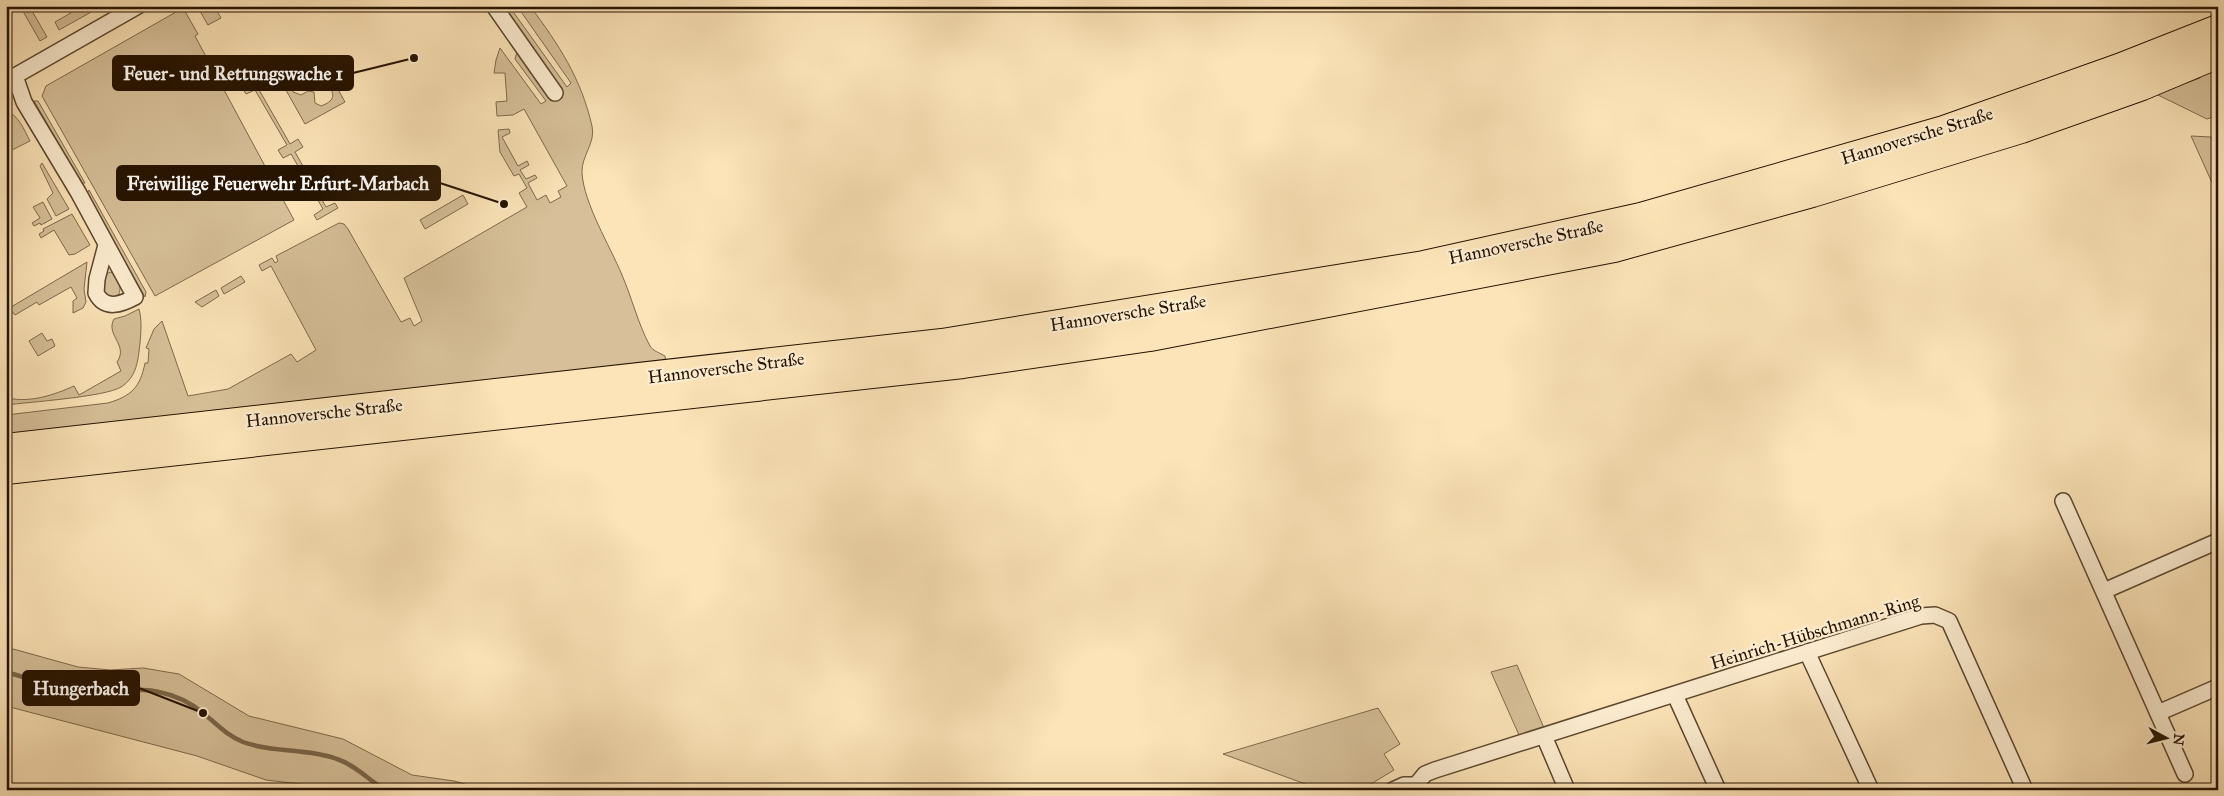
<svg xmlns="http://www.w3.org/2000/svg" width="2224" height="796" viewBox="0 0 2224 796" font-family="'IM FELL Great Primer',serif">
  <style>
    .green { fill: #d7c099; stroke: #7e6a4c }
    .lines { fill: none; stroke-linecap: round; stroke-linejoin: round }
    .stream { stroke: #7a6649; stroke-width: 4.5 }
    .street-casing { stroke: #5b472e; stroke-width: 18 }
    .highway-casing { stroke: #251300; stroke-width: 30 }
    .street { stroke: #fdedd1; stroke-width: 15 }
    .highway { stroke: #fce4b8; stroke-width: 28 }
    .labels { text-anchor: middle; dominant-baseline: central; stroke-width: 4.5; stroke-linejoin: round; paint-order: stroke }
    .street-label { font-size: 18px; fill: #251300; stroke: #fdedd1 }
    .leader { fill: none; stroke: #251300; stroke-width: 2 }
    .callout-dot { fill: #251300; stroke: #fdedd1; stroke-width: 2 }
    .callout { fill: #251300; stroke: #251300; stroke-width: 2 }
    .callout-label { font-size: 19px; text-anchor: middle; font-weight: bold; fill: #fff }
  </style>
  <rect width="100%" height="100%" fill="#fce4b8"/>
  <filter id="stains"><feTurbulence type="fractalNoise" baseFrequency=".004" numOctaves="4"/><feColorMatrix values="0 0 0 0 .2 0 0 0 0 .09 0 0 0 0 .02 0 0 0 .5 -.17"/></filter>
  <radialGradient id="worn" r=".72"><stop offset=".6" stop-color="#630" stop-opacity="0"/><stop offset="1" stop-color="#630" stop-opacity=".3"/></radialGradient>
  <g class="green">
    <polygon points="20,6 24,6 28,13 32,11 47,37 40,41"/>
    <polygon points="83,6 102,6 59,30 55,22"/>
    <polygon points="197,6 214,6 221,18 208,25"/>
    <path d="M 503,6 L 509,6 L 567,87 L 571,83 L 517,6 L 530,6 C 559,45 581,78 592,126 C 596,143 581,156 582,173 C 584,204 610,246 622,275 C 632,298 638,324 650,346 C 653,351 660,353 665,356 L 666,364 L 6,439 L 6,415 L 108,403 C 131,396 140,388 145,363 L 148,363 L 149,349 L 146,348 L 154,329 L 162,321 L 188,396 L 228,389 L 291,354 L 297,362 L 316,350 L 271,266 L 262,271 L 259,265 L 272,258 L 275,263 L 278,261 L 276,256 L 339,223 L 344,224 L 348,229 L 401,322 L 410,318 L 414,326 L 422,321 L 404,278 L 527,207 L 519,193 L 527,188 L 519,174 L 514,176 L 500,152 L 498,130 L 509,129 L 510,133 L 502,137 L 518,166 L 527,161 L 529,165 L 520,170 L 526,179 L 535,175 L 537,178 L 528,183 L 537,200 L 546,195 L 550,203 L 561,197 L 558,191 L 567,186 L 524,109 L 513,115 L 497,116 L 496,102 L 507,101 L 505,73 L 494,73 L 496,60 L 500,48 L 541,104 L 546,101 L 515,59 L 517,52 L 550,98 L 562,90 Z"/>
    <polygon points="183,8 198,34 195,36 294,220 155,296 42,96 46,86"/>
    <path d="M 322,61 L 331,76 L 308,86 L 308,83 L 300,79 L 293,83 L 293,92 L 301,95 L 308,91 L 314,92 L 315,103 L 321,106 C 334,101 336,96 328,84 L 334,82 L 345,102 L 305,124 L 282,83 Z"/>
    <polygon points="2218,64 2218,115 2207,119 2156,94 2200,78 2206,69"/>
    <polygon points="264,77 267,83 258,88 290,144 298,139 303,147 295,152 326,207 335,203 338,208 317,220 314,215 323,209 291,154 283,158 278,150 287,145 255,90 246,94 243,89"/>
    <polygon points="34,101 38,101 85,183 81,183"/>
    <path d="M 6,111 C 19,115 24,130 30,141 L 6,153 L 6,149 L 12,146 L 6,134 Z"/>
    <polygon points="2191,136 2211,137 2218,154 2218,196"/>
    <polygon points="42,163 69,209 56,216 47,199 53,193 40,166"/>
    <polygon points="89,190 146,292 145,297 87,194"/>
    <polygon points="463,195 468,204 425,229 420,220"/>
    <polygon points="43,202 52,219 41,225 40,223 34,226 32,223 40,218 33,207"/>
    <polygon points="72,214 90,245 75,254 69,255 54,230 41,238 39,234 44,231 43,229"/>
    <polygon points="87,262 84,289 86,302 83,308 73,313 73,301 77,298 71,287 39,305 37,302 15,315 11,310 6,312 6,310"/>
    <path d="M 110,272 L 114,274 C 119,283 124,290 115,299 L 101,294 L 104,276 Z"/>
    <polygon points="241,276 245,282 224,294 221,288"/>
    <polygon points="216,290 219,296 202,307 195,302"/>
    <path d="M 139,309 C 142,320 141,331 140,343 C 138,360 137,377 121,387 C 105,397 29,402 6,405 L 8,398 C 30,403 54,395 74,386 L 79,395 L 121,371 L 117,362 C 129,345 105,335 114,319 L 125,316 Z"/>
    <polygon points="42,333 47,341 52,339 55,346 38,356 29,341"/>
    <polygon points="6,647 78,667 110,670 143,668 179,674 249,716 343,739 412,775 454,781 487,790 316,790 300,784 266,780 197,756 6,706"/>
    <polygon points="1517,665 1544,728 1519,735 1491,672"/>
    <polygon points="1378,708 1400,744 1384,754 1394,770 1361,790 1322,790 1223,754"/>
  </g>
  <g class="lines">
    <path class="stream" d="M 6,672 C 36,680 68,694 99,695 C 121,695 136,686 159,692 C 174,695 191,703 203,713 C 217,724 226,735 243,742 C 273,753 307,748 337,759 C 355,765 369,780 385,790"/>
    <defs>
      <g id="street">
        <polyline points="494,6 555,93"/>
        <path d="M 15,76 L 24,102 L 78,192 L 135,297 C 122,304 105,311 96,293 L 97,279 L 106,245"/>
        <polyline points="8,80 138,6"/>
        <polyline points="2063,501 2185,774"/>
        <polyline points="2104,591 2218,541"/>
        <polyline points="1807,652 1871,790"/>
        <polyline points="1675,695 1718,790"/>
        <polyline points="2158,713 2218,687"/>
        <polyline points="1544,736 1567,790"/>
        <polyline points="1416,785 1425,774 1435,770 1921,616 1935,615 1949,621 2025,790"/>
        <polyline points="1393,790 1404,785 1416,785"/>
      </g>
      <g id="highway">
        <polyline points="6,448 942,343 1424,265 1641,217 1944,130 2119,68 2218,29"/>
        <polyline points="6,470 963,364 1150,337 1614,248 1812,193 2021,129 2142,86 2218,54"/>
      </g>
    </defs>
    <use href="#street" class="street-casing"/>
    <use href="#highway" class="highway-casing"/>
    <use href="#street" class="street"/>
    <use href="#highway" class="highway"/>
  </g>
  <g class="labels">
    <g class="street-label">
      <text transform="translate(1917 136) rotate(-17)">Hannoversche Straße</text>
      <text transform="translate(1526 242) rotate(-12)">Hannoversche Straße</text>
      <text transform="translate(1128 313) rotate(-9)">Hannoversche Straße</text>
      <text transform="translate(726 368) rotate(-7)">Hannoversche Straße</text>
      <text transform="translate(324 413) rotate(-6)">Hannoversche Straße</text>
      <text transform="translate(1815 632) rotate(-17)">Heinrich-Hübschmann-Ring</text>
    </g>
  </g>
  <path class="leader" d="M414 58L353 73M504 204L440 183M203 713L139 688"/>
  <g class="callout-dot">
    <circle cx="414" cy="58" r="5"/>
    <circle cx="504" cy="204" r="5"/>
    <circle cx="203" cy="713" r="5"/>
  </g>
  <g class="callout">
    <rect x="113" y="56" width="240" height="34" rx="5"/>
    <rect x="117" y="166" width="323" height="34" rx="5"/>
    <rect x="23" y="671" width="116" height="34" rx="5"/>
  </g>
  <g class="callout-label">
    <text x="233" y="80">Feuer- und Rettungswache 1</text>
    <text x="278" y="190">Freiwillige Feuerwehr Erfurt-Marbach</text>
    <text x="81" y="695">Hungerbach</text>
  </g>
  <rect width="2224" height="796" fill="none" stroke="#fce4b8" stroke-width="25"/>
  <rect x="8" y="8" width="2209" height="781" fill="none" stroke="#251300" stroke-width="2.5"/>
  <rect x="12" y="12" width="2199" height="771" fill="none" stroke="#251300"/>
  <g transform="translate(2166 738) rotate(97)" stroke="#fdedd1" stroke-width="4" paint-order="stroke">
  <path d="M0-4L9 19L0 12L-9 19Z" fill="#251300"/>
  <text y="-8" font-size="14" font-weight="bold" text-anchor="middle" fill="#251300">N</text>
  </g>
  <rect width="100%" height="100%" filter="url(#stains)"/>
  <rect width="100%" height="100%" fill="url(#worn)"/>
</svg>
